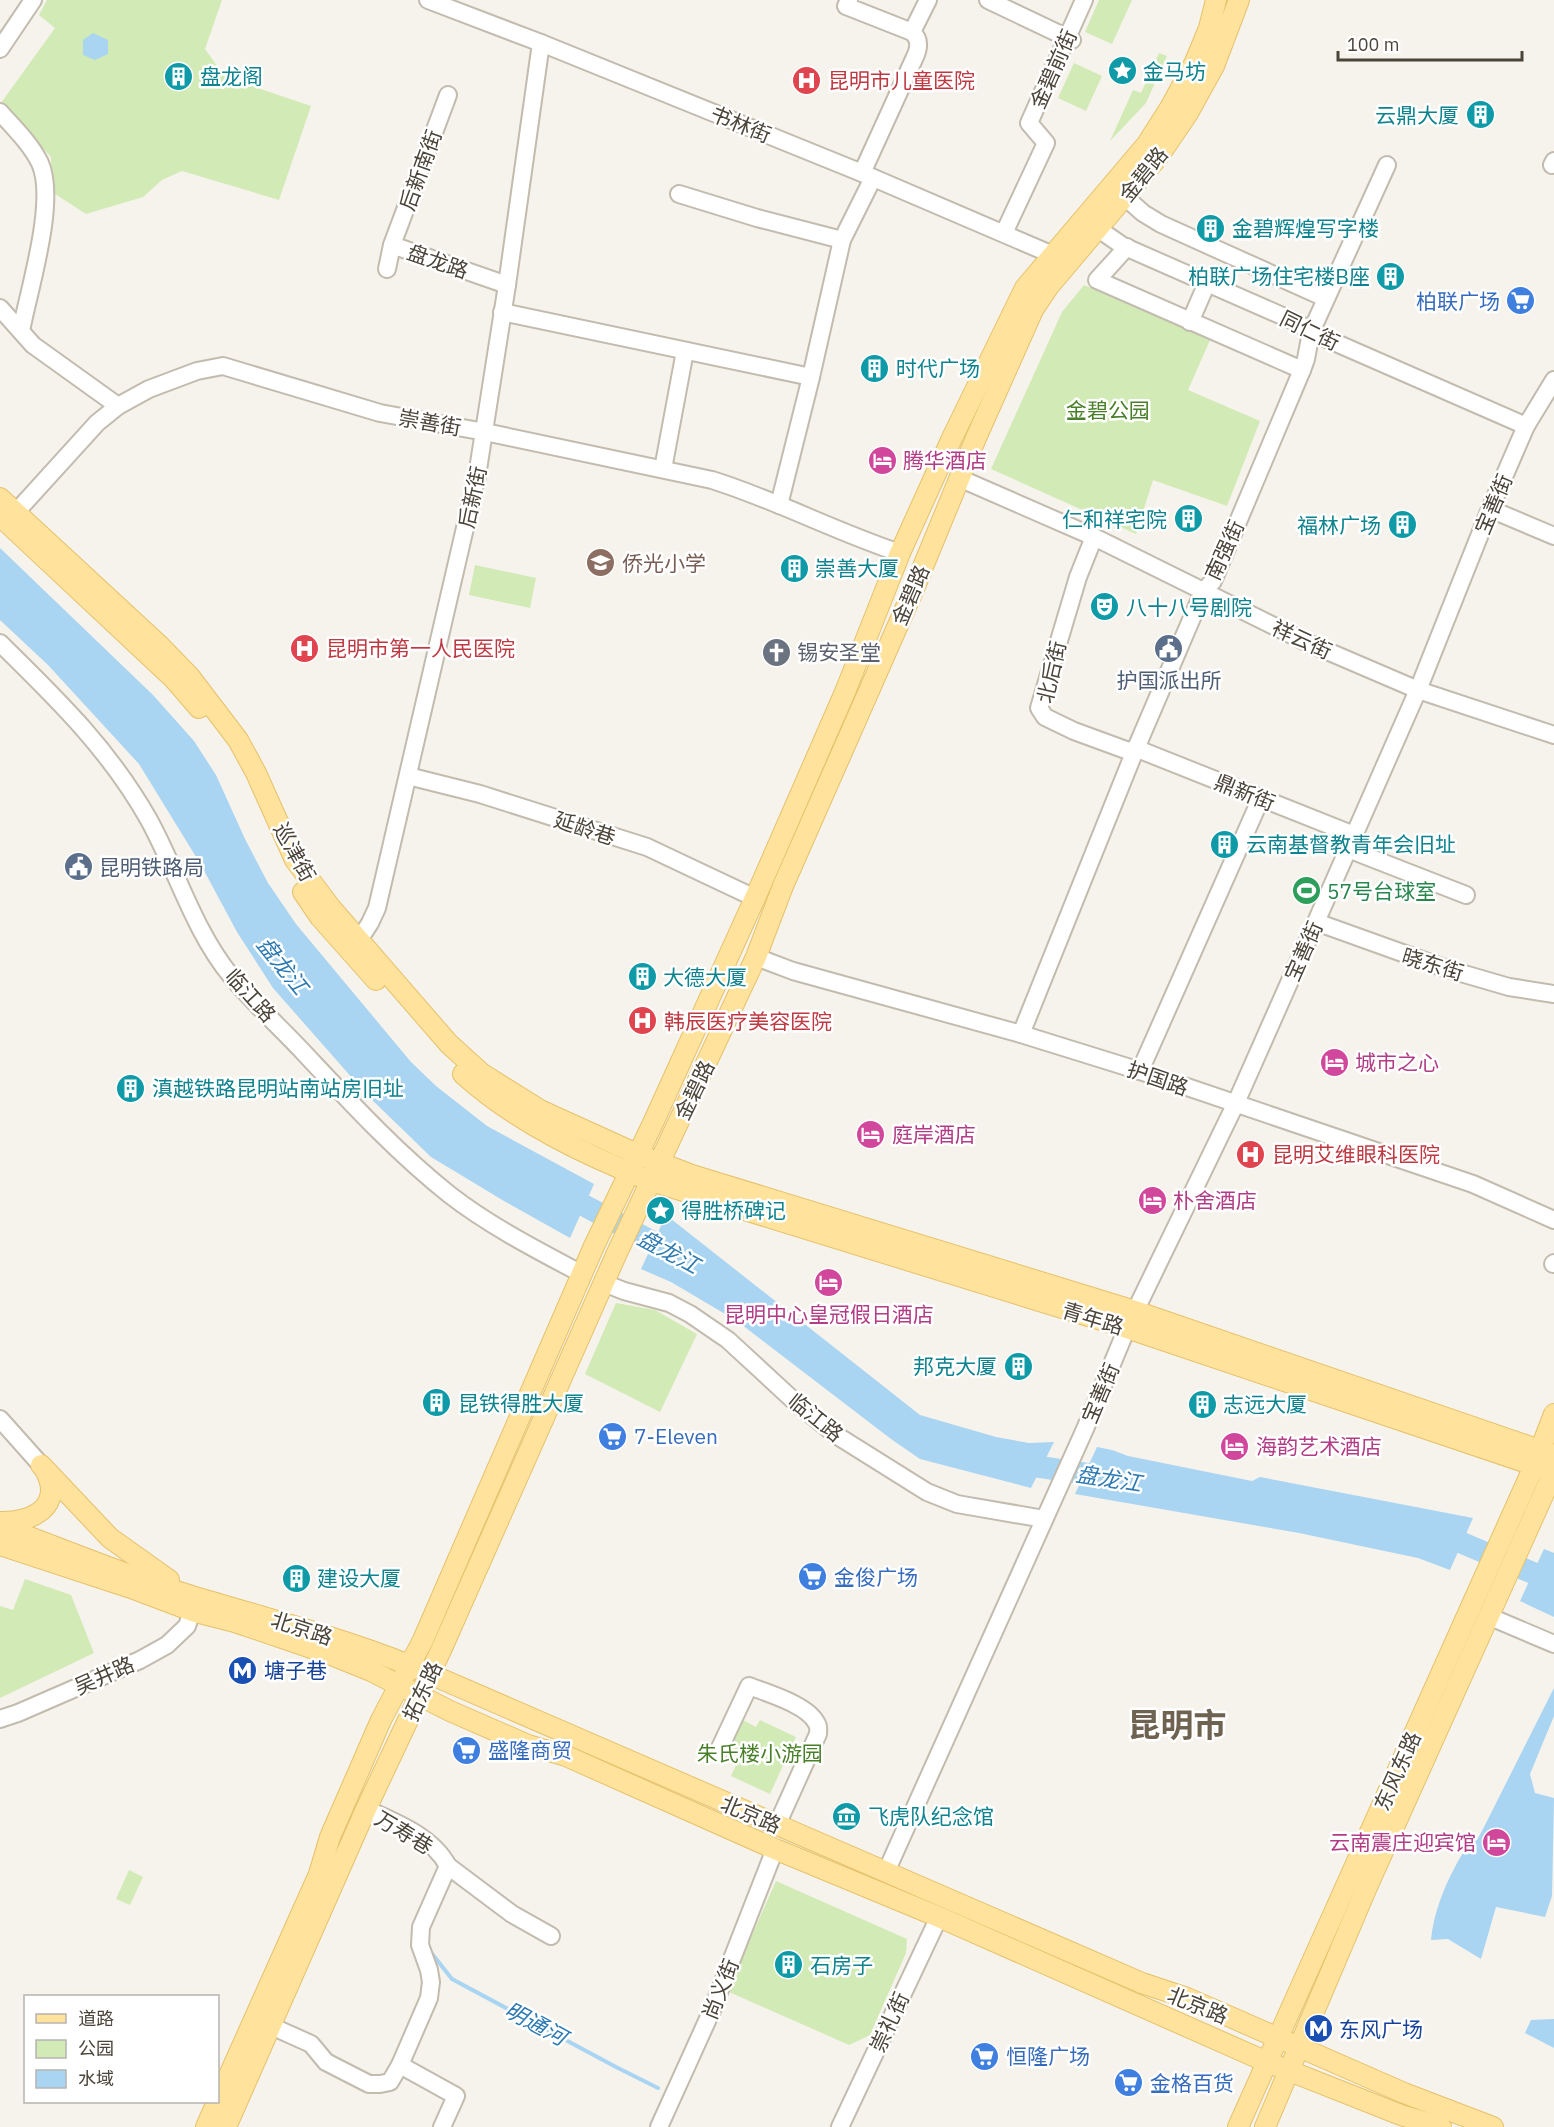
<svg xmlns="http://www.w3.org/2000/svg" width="1554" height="2127" viewBox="0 0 1554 2127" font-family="'IBM Plex Sans','Noto Sans SC',sans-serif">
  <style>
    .green { fill: #d2eab5 }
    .water { fill: #a9d4f2 }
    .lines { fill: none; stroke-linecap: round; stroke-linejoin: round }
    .stream { stroke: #a9d4f2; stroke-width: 4 }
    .river { stroke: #a9d4f2; stroke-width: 22 }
    .minor-casing { stroke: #c2bbae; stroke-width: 20 }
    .major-casing { stroke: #e6c16a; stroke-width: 22 }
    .minor { stroke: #fff; stroke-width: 16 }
    .major { stroke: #ffe39c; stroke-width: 20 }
    .labels { text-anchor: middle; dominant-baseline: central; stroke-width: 5; stroke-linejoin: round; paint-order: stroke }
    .street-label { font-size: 21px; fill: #4b4439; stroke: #fff }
    .culture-label { font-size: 21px; fill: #0d838f; stroke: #fff; text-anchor: start }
    .health-label { font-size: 21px; fill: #be3a42; stroke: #fff; text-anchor: start }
    .shop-label { font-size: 21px; fill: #366cbe; stroke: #fff; text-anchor: start }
    .park-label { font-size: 21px; fill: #4a7f2a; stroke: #fff }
    .hotel-label { font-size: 21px; fill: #b23c85; stroke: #fff; text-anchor: start }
    .education-label { font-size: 21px; fill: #785e54; stroke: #fff; text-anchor: start }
    .worship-label { font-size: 21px; fill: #5b616d; stroke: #fff; text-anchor: start }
    .service-label { font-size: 21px; fill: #4e5e75; stroke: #fff }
    .leisure-label { font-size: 21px; fill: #27864d; stroke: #fff; text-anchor: start }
    .transit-label { font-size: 21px; fill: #164399; stroke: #fff; text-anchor: start }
    .water-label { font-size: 22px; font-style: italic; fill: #2e7ab2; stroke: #fff }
    .town-label { font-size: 33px; font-weight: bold; fill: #6e6250; stroke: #fff }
  </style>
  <rect width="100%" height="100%" fill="#f6f3ec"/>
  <g class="green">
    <polygon points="47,0 222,0 205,49 225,77 311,106 279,200 182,171 162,180 143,197 86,214 52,192 51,157 1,103 55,28 39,15"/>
    <polygon points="1099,0 1132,0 1112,44 1085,32"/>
    <polygon points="1159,53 1167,56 1146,103 1110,141 1133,90 1141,93"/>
    <polygon points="1074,63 1102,76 1086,111 1058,98"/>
    <polygon points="1084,285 1210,340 1188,390 1260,421 1227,506 1153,480 1136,534 991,469 1062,312"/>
    <polygon points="475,565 536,578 530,608 469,595"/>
    <polygon points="616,1303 655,1310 697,1334 660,1412 585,1374"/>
    <polygon points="25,1579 71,1595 94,1653 0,1698 0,1606 13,1610"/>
    <polygon points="743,1720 756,1727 760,1720 796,1737 770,1794 731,1776 736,1765 724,1759"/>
    <polygon points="129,1870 143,1877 130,1905 116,1899"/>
    <polygon points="776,1881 907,1939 906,1953 870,2035 849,2045 727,1991"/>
  </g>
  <g class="water">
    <polygon points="93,33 108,40 108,54 95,60 83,55 83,40"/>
    <polygon points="0,548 153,695 194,741 216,775 245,839 268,883 296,924 411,1062 436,1086 487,1126 594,1184 570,1238 504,1201 431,1157 368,1096 273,988 237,932 201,865 139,764 48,665 0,620"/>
    <polygon points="666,1215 920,1415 996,1437 1029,1443 1054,1442 1031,1488 920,1459 891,1439 737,1321 671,1282 641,1269"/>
    <polygon points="1097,1447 1112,1450 1128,1456 1252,1481 1260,1477 1473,1518 1450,1570 1418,1558 1299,1533 1075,1494"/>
    <polygon points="1544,1549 1554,1553 1554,1617 1520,1601"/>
    <path d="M 1554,1688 L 1554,1716 L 1530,1774 L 1535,1793 L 1554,1798 L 1552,1896 L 1545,1917 L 1496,1907 L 1481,1959 L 1448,1939 L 1431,1940 C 1433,1916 1443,1889 1455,1867 C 1461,1855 1463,1856 1466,1841 L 1477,1840 L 1483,1829 Z"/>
    <polygon points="1554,2019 1554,2048 1525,2033 1531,2020"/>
  </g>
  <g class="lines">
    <polyline class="stream" points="429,1950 452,1979 616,2067 658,2088"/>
    <g class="river">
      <polyline points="557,1191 679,1256"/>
      <polyline points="1013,1463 1114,1478"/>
      <polyline points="1433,1534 1460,1542 1554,1582"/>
    </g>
    <defs>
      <g id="minor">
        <polyline points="428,0 541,43 862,173 1053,255"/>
        <path d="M 849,0 L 846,6 L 912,32 C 921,40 919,49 914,59 L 862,173"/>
        <polyline points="988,0 1072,40"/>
        <polyline points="912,32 928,0"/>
        <polyline points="0,49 33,0"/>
        <path d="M 0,112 C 14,128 31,144 40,163 C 57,201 29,289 21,331"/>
        <polyline points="1552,165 1554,161"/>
        <polyline points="679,194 757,218 842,240"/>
        <polyline points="1125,197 1143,213 1161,224 1325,298"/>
        <polyline points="1097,228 1123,246 1296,322 1311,332 1526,426"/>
        <polyline points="1004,233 1046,143 1029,123 1084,0"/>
        <polyline points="392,245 448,95"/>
        <polyline points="1127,247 1097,280 1302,370"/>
        <polyline points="387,269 392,245 507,285"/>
        <polyline points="0,308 33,345 118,406"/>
        <polyline points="502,312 811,377"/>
        <polyline points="1190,322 1207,283"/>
        <polyline points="663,469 685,351"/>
        <polyline points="959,478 1094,537 1306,642 1418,690 1554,735"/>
        <polyline points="779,505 811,377 842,240 873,178"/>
        <polyline points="1490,509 1554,536"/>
        <path d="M 8,521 L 97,423 L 118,406 L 149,389 L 197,371 L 223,366 L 380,413 L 485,432 L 712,480 C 776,500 836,532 900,553"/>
        <polyline points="1094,537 1078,577 1039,708 1045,717 1074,731 1134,753"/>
        <path d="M 0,643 C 57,699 109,749 149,820 C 177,871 194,931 231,976 C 254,1004 282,1029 306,1055 C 352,1104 397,1153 450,1195 C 490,1226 537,1250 582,1274"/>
        <polyline points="1135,748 1354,835"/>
        <polyline points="408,776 480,794 647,847 755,898"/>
        <polyline points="1348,849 1466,895"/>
        <polyline points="1316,922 1447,969 1509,987 1554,994"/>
        <polyline points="359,940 370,923 377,908 477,476 507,285 541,43"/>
        <polyline points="756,957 793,971 1021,1034 1140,1071 1473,1184 1554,1220"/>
        <polyline points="1021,1034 1134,753 1203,592 1213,581 1302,370 1306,359 1311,332 1387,165"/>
        <polyline points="1140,1071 1261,798"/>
        <polyline points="1553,1264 1554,1263"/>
        <polyline points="604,1283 624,1291 669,1303 690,1314 728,1340 793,1400 836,1435 927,1492 957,1504 1044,1519"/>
        <polyline points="0,1419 41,1465"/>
        <polyline points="1488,1616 1554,1644"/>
        <polyline points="0,1719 18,1713 140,1660 167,1645 187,1626 192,1611"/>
        <path d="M 718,1752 L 749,1686 C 767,1693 809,1705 817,1724 C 819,1727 818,1731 818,1734 L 777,1825"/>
        <path d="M 366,1809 C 395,1822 432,1836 448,1866 L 421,1927 L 420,1945 L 429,1970 L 431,1982 L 429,1998 L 400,2065 L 456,2096 L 442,2127"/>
        <polyline points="448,1866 512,1914 551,1936"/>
        <polyline points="886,1872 1085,1429 1127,1328 1235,1105 1316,922 1418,690 1490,509 1526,426 1554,380"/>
        <polyline points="271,2026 311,2044 326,2062 369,2084 380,2084 390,2082 400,2065"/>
        <polyline points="659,2127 712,2010 775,1849"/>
        <polyline points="840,2127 939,1917"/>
      </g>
      <g id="major">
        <polyline points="0,498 158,644 190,677 238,740 256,773 295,860 331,908 449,1044 481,1073 540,1110 637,1154 692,1175 1135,1311 1554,1455"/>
        <polyline points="0,516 174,679 199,708"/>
        <polyline points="303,892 320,917 376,980"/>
        <path d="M 463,1074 C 516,1122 585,1155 651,1181 L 1127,1328 L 1554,1472"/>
        <polyline points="41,1465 110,1538 169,1580"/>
        <path d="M 0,1522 C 32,1523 65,1506 45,1470"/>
        <path d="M 0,1526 C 63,1549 129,1577 192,1596 C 265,1618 339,1637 409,1665 L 1142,1983 L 1187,1998 L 1404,2093 L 1493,2127"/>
        <polyline points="0,1545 131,1588 192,1611 235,1622 329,1654 371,1671 450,1711 528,1745 566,1756 775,1849 939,1917 1267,2062 1401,2115 1441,2127"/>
        <polyline points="218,2100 319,1874 330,1837 381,1720 423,1640 594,1246 653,1123 755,898 845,692 900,553 952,438 1025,288 1147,144 1170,108 1195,62 1209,28 1216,0"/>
        <polyline points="206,2127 217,2102"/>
        <polyline points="226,2127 366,1809 442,1648 616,1255 756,957 783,886 913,591 976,438 1033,310 1049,286 1158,157 1188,113 1214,66 1239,0"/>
        <polyline points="1238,2127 1534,1466 1554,1414"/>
        <polyline points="1265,2127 1367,1887 1554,1471"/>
      </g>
    </defs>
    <use href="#minor" class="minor-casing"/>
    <use href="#major" class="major-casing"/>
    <use href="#minor" class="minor"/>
    <use href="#major" class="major"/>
  </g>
  <defs>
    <symbol id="sight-disc" viewBox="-11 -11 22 22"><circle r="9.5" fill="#0f9aa8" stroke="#fff"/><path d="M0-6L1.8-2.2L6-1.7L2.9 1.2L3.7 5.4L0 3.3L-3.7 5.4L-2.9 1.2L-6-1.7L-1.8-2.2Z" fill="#fff"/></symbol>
    <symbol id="building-disc" viewBox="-11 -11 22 22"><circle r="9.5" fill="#0f9aa8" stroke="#fff"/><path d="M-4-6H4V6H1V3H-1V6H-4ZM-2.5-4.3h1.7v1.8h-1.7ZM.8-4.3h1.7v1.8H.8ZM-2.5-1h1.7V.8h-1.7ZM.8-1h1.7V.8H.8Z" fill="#fff"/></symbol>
    <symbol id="hospital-disc" viewBox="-11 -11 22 22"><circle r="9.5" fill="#e0444e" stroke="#fff"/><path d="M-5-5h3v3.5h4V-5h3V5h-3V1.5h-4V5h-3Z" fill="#fff"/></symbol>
    <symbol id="supermarket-disc" viewBox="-11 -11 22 22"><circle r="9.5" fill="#3f7fe0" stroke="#fff"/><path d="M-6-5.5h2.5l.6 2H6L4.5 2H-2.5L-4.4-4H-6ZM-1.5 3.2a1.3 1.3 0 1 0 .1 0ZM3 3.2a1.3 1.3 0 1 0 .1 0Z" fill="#fff"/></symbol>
    <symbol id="hotel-disc" viewBox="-11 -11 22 22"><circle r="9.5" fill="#d1479c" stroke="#fff"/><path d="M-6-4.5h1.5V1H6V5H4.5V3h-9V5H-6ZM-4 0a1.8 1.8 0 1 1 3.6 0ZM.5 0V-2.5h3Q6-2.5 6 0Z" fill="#fff"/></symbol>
    <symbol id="school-disc" viewBox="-11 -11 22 22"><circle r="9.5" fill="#8d6e63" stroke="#fff"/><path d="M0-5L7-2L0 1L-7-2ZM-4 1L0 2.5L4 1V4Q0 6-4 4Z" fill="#fff"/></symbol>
    <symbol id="theatre-disc" viewBox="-11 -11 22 22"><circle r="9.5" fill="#0f9aa8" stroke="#fff"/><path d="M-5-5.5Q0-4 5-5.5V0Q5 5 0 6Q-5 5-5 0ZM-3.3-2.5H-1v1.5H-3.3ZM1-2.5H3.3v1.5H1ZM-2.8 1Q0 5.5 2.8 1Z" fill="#fff"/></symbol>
    <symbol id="civic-disc" viewBox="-11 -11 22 22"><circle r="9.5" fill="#5c6f8a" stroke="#fff"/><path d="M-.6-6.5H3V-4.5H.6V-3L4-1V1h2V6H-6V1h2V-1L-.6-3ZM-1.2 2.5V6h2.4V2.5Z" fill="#fff"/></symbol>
    <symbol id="church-disc" viewBox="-11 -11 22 22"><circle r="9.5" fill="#6b7280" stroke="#fff"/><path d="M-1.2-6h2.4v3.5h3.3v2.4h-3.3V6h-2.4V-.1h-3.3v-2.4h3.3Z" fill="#fff"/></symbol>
    <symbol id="stadium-disc" viewBox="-11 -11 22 22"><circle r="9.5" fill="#2e9e5b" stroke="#fff"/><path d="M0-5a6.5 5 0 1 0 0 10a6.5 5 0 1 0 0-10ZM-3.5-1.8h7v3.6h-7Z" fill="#fff"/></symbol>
    <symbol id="metro-disc" viewBox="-11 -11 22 22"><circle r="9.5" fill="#1a4fb4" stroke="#fff"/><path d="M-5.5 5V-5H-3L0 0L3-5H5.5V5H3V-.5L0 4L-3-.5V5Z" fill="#fff"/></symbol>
    <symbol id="museum-disc" viewBox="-11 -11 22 22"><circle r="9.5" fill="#0f9aa8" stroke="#fff"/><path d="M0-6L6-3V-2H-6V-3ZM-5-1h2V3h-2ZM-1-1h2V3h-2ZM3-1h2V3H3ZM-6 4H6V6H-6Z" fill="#fff"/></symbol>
  </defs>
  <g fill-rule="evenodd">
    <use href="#sight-disc" x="1106" y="54" width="33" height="33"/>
    <use href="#building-disc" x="162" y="60" width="33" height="33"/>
    <use href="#hospital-disc" x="790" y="64" width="33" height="33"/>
    <use href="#building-disc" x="1464" y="98" width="33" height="33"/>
    <use href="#building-disc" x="1194" y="212" width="33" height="33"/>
    <use href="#building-disc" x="1374" y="260" width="33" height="33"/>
    <use href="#supermarket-disc" x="1504" y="284" width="33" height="33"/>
    <use href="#building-disc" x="858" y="352" width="33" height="33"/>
    <use href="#hotel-disc" x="866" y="444" width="33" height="33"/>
    <use href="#building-disc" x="1172" y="502" width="33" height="33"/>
    <use href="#building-disc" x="1386" y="508" width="33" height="33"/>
    <use href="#school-disc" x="584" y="546" width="33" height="33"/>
    <use href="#building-disc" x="778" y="552" width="33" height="33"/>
    <use href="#theatre-disc" x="1088" y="590" width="33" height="33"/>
    <use href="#hospital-disc" x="288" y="632" width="33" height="33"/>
    <use href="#civic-disc" x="1152" y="632" width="33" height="33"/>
    <use href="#church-disc" x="760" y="636" width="33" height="33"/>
    <use href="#building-disc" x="1208" y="828" width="33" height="33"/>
    <use href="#civic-disc" x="62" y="850" width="33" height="33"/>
    <use href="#stadium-disc" x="1290" y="874" width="33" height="33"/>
    <use href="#building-disc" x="626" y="960" width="33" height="33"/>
    <use href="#hospital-disc" x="626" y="1004" width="33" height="33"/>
    <use href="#hotel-disc" x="1318" y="1046" width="33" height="33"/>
    <use href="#building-disc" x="114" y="1072" width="33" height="33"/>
    <use href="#hotel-disc" x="854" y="1118" width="33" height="33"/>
    <use href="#hospital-disc" x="1234" y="1138" width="33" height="33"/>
    <use href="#hotel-disc" x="1136" y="1184" width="33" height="33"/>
    <use href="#sight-disc" x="644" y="1194" width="33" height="33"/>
    <use href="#hotel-disc" x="812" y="1266" width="33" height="33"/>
    <use href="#building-disc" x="1002" y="1350" width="33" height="33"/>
    <use href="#building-disc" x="420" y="1386" width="33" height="33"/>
    <use href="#building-disc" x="1186" y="1388" width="33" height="33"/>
    <use href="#supermarket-disc" x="596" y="1420" width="33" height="33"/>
    <use href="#hotel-disc" x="1218" y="1430" width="33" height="33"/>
    <use href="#supermarket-disc" x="796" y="1560" width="33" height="33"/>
    <use href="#building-disc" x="280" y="1562" width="33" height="33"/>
    <use href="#metro-disc" x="226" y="1654" width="33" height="33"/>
    <use href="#supermarket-disc" x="450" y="1734" width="33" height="33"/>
    <use href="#museum-disc" x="830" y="1800" width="33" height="33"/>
    <use href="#hotel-disc" x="1480" y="1826" width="33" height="33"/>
    <use href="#building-disc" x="772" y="1948" width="33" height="33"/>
    <use href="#metro-disc" x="1302" y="2012" width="33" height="33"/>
    <use href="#supermarket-disc" x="968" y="2040" width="33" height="33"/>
    <use href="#supermarket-disc" x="1112" y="2066" width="33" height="33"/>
  </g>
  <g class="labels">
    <g class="street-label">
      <text transform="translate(1053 69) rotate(-66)">金碧前街</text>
      <text transform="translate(741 124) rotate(22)">书林街</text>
      <text transform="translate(420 170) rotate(-70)">后新南街</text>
      <text transform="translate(1143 174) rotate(-51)">金碧路</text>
      <text transform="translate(438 261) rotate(19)">盘龙路</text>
      <text transform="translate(1310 330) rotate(26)">同仁街</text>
      <text transform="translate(430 422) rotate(10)">崇善街</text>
      <text transform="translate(472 497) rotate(-78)">后新街</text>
      <text transform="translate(1493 504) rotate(-67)">宝善街</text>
      <text transform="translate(1224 550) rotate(-65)">南强街</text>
      <text transform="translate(910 595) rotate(-67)">金碧路</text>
      <text transform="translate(1302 639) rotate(25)">祥云街</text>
      <text transform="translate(1051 672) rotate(-77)">北后街</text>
      <text transform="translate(1245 792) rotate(22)">鼎新街</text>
      <text transform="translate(585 828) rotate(18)">延龄巷</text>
      <text transform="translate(295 852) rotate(61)">巡津街</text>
      <text transform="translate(1303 951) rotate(-66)">宝善街</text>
      <text transform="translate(1433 964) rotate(17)">晓东街</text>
      <text transform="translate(251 995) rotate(48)">临江路</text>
      <text transform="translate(1158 1078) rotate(19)">护国路</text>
      <text transform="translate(694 1090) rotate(-64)">金碧路</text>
      <text transform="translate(1093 1318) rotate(17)">青年路</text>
      <text transform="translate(1100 1393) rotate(-67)">宝善街</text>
      <text transform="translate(816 1417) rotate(39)">临江路</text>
      <text transform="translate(302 1628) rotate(18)">北京路</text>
      <text transform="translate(104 1675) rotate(-24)">吴井路</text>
      <text transform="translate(422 1691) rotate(-65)">拓东路</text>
      <text transform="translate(1397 1771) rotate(-66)">东风东路</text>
      <text transform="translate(751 1814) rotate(23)">北京路</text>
      <text transform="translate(404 1832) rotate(31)">万寿巷</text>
      <text transform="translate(720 1989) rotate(-68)">尚义街</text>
      <text transform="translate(1198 2005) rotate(22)">北京路</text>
      <text transform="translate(889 2022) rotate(-65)">崇礼街</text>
    </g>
    <g class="culture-label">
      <text x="1143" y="71">金马坊</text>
      <text x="200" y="76">盘龙阁</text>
      <text x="1459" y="115" text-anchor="end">云鼎大厦</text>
      <text x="1232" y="228">金碧辉煌写字楼</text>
      <text x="1370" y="276" text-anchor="end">柏联广场住宅楼B座</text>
      <text x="896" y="368">时代广场</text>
      <text x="1167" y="519" text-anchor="end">仁和祥宅院</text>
      <text x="1381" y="525" text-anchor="end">福林广场</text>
      <text x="815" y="568">崇善大厦</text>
      <text x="1126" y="607">八十八号剧院</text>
      <text x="1246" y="844">云南基督教青年会旧址</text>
      <text x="663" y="977">大德大厦</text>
      <text x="152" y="1088">滇越铁路昆明站南站房旧址</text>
      <text x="681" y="1210">得胜桥碑记</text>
      <text x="997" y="1366" text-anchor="end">邦克大厦</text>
      <text x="458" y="1403">昆铁得胜大厦</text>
      <text x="1223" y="1404">志远大厦</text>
      <text x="317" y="1578">建设大厦</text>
      <text x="868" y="1816">飞虎队纪念馆</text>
      <text x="810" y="1965">石房子</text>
    </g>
    <g class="health-label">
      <text x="828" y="80">昆明市儿童医院</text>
      <text x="326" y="648">昆明市第一人民医院</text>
      <text x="664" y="1021">韩辰医疗美容医院</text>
      <text x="1272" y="1154">昆明艾维眼科医院</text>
    </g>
    <g class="shop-label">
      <text x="1500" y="301" text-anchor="end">柏联广场</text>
      <text x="634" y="1436">7-Eleven</text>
      <text x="834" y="1577">金俊广场</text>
      <text x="488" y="1750">盛隆商贸</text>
      <text x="1006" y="2056">恒隆广场</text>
      <text x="1150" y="2083">金格百货</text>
    </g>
    <g class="park-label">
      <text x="1108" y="410">金碧公园</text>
      <text x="760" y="1753">朱氏楼小游园</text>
    </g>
    <g class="hotel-label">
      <text x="903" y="460">腾华酒店</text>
      <text x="1355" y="1062">城市之心</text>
      <text x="892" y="1134">庭岸酒店</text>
      <text x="1173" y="1200">朴舍酒店</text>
      <text x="829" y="1314" text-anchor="middle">昆明中心皇冠假日酒店</text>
      <text x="1256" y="1446">海韵艺术酒店</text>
      <text x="1476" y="1842" text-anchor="end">云南震庄迎宾馆</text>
    </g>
    <g class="education-label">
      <text x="622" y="563">侨光小学</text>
    </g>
    <g class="worship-label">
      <text x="797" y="652">锡安圣堂</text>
    </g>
    <g class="service-label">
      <text x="1169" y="680">护国派出所</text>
      <text x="99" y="867" text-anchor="start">昆明铁路局</text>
    </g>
    <g class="leisure-label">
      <text x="1327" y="891">57号台球室</text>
    </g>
    <g class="transit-label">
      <text x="264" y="1670">塘子巷</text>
      <text x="1339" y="2029">东风广场</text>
    </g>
    <g class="water-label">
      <text transform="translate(283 965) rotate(51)">盘龙江</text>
      <text transform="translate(669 1251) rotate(28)">盘龙江</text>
      <text transform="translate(1109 1478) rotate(9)">盘龙江</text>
      <text transform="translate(536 2023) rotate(28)">明通河</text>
    </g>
    <g class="town-label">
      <text x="1177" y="1724">昆明市</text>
    </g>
  </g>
  <rect x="24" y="1995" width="195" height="108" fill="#ffffff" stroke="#b7b4b0" stroke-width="1.5"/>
  <rect x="36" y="2014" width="30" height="9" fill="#ffe39c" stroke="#b7b4b0" stroke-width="1.5"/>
  <text x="78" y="2025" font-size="18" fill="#4b4439">道路</text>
  <rect x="36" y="2040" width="30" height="18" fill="#d2eab5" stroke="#b7b4b0" stroke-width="1.5"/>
  <text x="78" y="2055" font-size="18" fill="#4b4439">公园</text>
  <rect x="36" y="2070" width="30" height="18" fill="#a9d4f2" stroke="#b7b4b0" stroke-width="1.5"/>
  <text x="78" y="2085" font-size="18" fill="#4b4439">水域</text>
  <path d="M1338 51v9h184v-9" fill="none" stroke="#4b4439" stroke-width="3"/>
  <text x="1347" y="51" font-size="18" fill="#4b4439" stroke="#ffffff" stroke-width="4.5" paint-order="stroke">100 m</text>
</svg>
